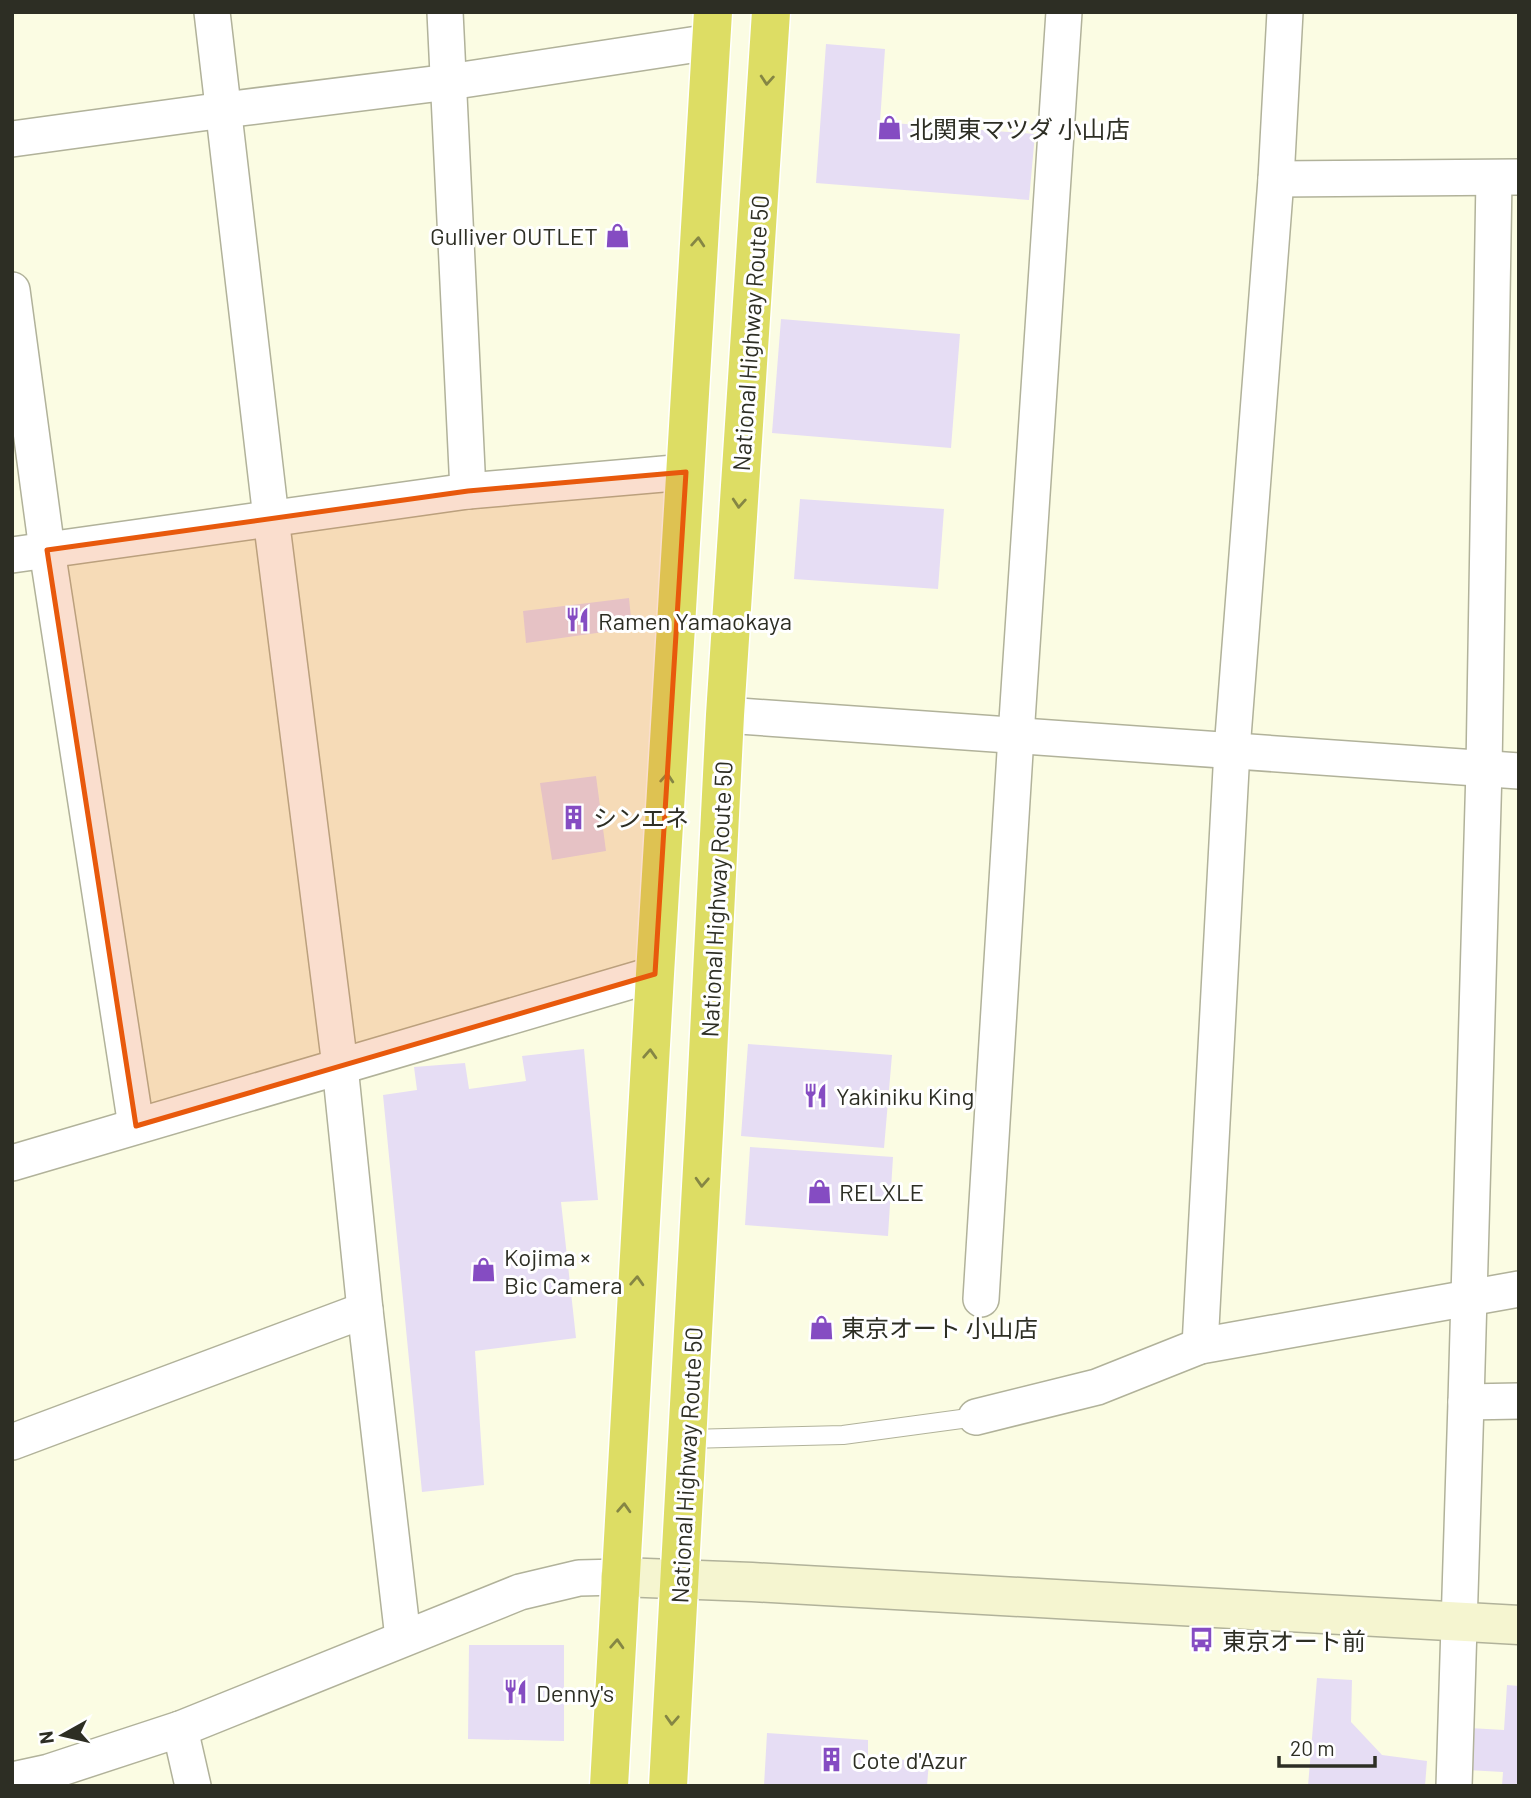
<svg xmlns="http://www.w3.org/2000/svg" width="1531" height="1798" viewBox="0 0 1531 1798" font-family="Barlow,'Noto Sans JP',sans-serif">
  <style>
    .building { fill: #e6ddf4 }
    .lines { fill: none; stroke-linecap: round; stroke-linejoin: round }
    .lane-casing { stroke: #b1b29a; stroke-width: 20 }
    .street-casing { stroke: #b1b29a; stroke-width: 38 }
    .secondary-casing { stroke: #b1b29a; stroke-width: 41 }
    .highway-casing { stroke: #fff; stroke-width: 41 }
    .lane { stroke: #fff; stroke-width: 18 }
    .street { stroke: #fff; stroke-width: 35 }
    .secondary { stroke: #f5f5d0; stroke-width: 38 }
    .highway { stroke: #dddd64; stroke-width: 38 }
    .oneway { stroke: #858644 }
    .marked { fill: #e8590c; fill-opacity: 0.2; stroke: #e8590c; stroke-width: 5; stroke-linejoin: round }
    .labels { text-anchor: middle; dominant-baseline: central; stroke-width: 6; stroke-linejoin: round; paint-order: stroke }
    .poi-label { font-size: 24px; fill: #2d2e24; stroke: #fff; text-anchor: start }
    .street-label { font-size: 24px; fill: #2d2e24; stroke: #fff }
  </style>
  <rect width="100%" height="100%" fill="#fbfce3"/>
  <g class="building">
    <polygon points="826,44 885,49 880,122 1035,134 1029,200 816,183"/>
    <polygon points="781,319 960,334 951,448 772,433"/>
    <polygon points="800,499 944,509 938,589 794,579"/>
    <polygon points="629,598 632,628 526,643 523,611"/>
    <polygon points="596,776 606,851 552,860 540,783"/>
    <polygon points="748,1044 892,1055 884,1148 741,1136"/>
    <polygon points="584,1049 598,1200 561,1202 576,1338 475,1351 484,1485 422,1492 383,1095 417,1090 414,1067 465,1063 469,1089 526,1081 522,1056"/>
    <polygon points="750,1147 893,1157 888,1236 745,1225"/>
    <polygon points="469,1645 564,1645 564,1741 468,1739"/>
    <polygon points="1317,1678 1352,1680 1351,1722 1382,1755 1427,1761 1425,1786 1308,1786"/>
    <polygon points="1507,1685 1519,1686 1519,1786 1502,1786 1503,1772 1467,1770 1469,1728 1504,1730"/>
    <polygon points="767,1733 868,1740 868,1758 929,1761 927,1786 764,1786"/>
  </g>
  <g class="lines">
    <defs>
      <polyline id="lane" points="688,1439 843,1435 976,1417"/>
      <g id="street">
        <polyline points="212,12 271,518 340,1066 365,1310 403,1638"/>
        <polyline points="445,12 468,491"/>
        <polyline points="12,139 224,110 449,82 711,42"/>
        <polyline points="1276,179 1519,177"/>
        <polyline points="12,290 47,550 136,1126"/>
        <polyline points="12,555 468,491 686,472"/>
        <polyline points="725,715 1519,771"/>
        <polyline points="12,1163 655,974"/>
        <polyline points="981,1299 1016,736 1064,12"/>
        <polyline points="1200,1346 1232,750 1276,179 1285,12"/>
        <polyline points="1466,1402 1519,1401"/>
        <polyline points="976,1417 1097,1387 1200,1346 1519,1289"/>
        <polyline points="12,1442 365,1310"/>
        <polyline points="180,1729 193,1786"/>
        <polyline points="12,1780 49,1772 180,1729 520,1592 579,1578 620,1577"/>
        <polyline points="1454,1786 1466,1402 1484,769 1494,178"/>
      </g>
      <polyline id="secondary" points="620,1577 752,1582 1519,1625"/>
      <g id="highway">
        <polyline points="609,1786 655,974 713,12"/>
        <polyline points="668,1786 705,1114 725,715 771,12"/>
      </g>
    </defs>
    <use href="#lane" class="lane-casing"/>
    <use href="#street" class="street-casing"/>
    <use href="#secondary" class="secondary-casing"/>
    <use href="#highway" class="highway-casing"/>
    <use href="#lane" class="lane"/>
    <use href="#street" class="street"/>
    <use href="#secondary" class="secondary"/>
    <use href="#highway" class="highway"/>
  </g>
  <defs><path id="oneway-chevron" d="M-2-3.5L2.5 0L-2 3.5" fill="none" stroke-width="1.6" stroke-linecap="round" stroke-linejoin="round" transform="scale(1.75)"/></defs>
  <g class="oneway">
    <use href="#oneway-chevron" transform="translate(767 80) rotate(94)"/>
    <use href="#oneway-chevron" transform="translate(698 242) rotate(-86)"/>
    <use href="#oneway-chevron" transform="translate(739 503) rotate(94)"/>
    <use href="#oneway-chevron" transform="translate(667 778) rotate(-86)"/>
    <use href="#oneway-chevron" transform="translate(650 1054) rotate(-87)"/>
    <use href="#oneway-chevron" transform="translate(702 1182) rotate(93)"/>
    <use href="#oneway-chevron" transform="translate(637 1281) rotate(-87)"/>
    <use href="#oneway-chevron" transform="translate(624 1508) rotate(-87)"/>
    <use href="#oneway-chevron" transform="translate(617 1644) rotate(-87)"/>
    <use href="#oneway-chevron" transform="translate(672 1720) rotate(93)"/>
  </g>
  <path class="marked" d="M 686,472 L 655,974 L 136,1126 L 47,550 L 468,491 Z"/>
  <defs>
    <symbol id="shop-bare" viewBox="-9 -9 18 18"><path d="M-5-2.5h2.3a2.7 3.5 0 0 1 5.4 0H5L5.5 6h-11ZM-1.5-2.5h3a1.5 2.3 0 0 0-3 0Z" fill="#854cc2" stroke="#fff" stroke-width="2.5" paint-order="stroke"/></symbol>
    <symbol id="restaurant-bare" viewBox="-9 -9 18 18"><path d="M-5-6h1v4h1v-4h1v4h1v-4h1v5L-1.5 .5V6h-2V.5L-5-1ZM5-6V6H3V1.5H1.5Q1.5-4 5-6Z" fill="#854cc2" stroke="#fff" stroke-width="2.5" paint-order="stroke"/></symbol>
    <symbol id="building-bare" viewBox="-9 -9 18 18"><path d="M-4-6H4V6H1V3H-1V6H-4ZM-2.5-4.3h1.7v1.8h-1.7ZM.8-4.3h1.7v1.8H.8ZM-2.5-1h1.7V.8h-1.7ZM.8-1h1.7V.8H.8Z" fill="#854cc2" stroke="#fff" stroke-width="2.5" paint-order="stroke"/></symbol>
    <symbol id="bus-bare" viewBox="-9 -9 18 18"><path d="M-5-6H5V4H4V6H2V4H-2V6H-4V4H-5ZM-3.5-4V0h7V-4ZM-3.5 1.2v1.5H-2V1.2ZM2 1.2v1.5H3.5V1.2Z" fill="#854cc2" stroke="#fff" stroke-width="2.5" paint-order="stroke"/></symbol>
  </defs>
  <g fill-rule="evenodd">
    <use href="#shop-bare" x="872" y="110" width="35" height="35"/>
    <use href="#shop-bare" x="600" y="218" width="35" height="35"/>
    <use href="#restaurant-bare" x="560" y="602" width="35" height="35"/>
    <use href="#building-bare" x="556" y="800" width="35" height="35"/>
    <use href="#restaurant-bare" x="798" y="1078" width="35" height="35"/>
    <use href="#shop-bare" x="802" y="1174" width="35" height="35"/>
    <use href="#shop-bare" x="466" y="1252" width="35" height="35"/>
    <use href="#shop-bare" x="804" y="1310" width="35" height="35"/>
    <use href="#bus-bare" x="1184" y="1622" width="35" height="35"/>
    <use href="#restaurant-bare" x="498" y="1674" width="35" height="35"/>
    <use href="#building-bare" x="814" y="1742" width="35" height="35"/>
  </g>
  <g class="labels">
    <g class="poi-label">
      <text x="909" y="128">北関東マツダ 小山店</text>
      <text x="598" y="235" text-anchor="end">Gulliver OUTLET</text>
      <text x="598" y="620">Ramen Yamaokaya</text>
      <text x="593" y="817">シンエネ</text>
      <text x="836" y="1095">Yakiniku King</text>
      <text x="839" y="1191">RELXLE</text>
      <text x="504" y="1256">Kojima ×<tspan x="504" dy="28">Bic Camera</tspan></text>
      <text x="841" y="1327">東京オート 小山店</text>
      <text x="1222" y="1640">東京オート前</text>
      <text x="536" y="1692">Denny's</text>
      <text x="852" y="1759">Cote d'Azur</text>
    </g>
    <g class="street-label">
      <text transform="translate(750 333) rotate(-86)">National Highway Route 50</text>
      <text transform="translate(716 899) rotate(-87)">National Highway Route 50</text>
      <text transform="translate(686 1465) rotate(-87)">National Highway Route 50</text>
    </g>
  </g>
  <rect width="1531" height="1798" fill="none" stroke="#2d2e24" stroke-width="28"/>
  <g transform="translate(63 1735) rotate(262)" stroke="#ffffff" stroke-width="5" paint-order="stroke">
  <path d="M0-5L12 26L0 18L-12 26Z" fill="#2d2e24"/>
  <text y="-10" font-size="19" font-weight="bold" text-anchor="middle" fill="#2d2e24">N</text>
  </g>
  <path d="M1279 1756v10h96v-10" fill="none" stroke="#2d2e24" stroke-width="3.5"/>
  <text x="1290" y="1756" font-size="21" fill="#2d2e24" stroke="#ffffff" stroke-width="5" paint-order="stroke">20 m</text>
</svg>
